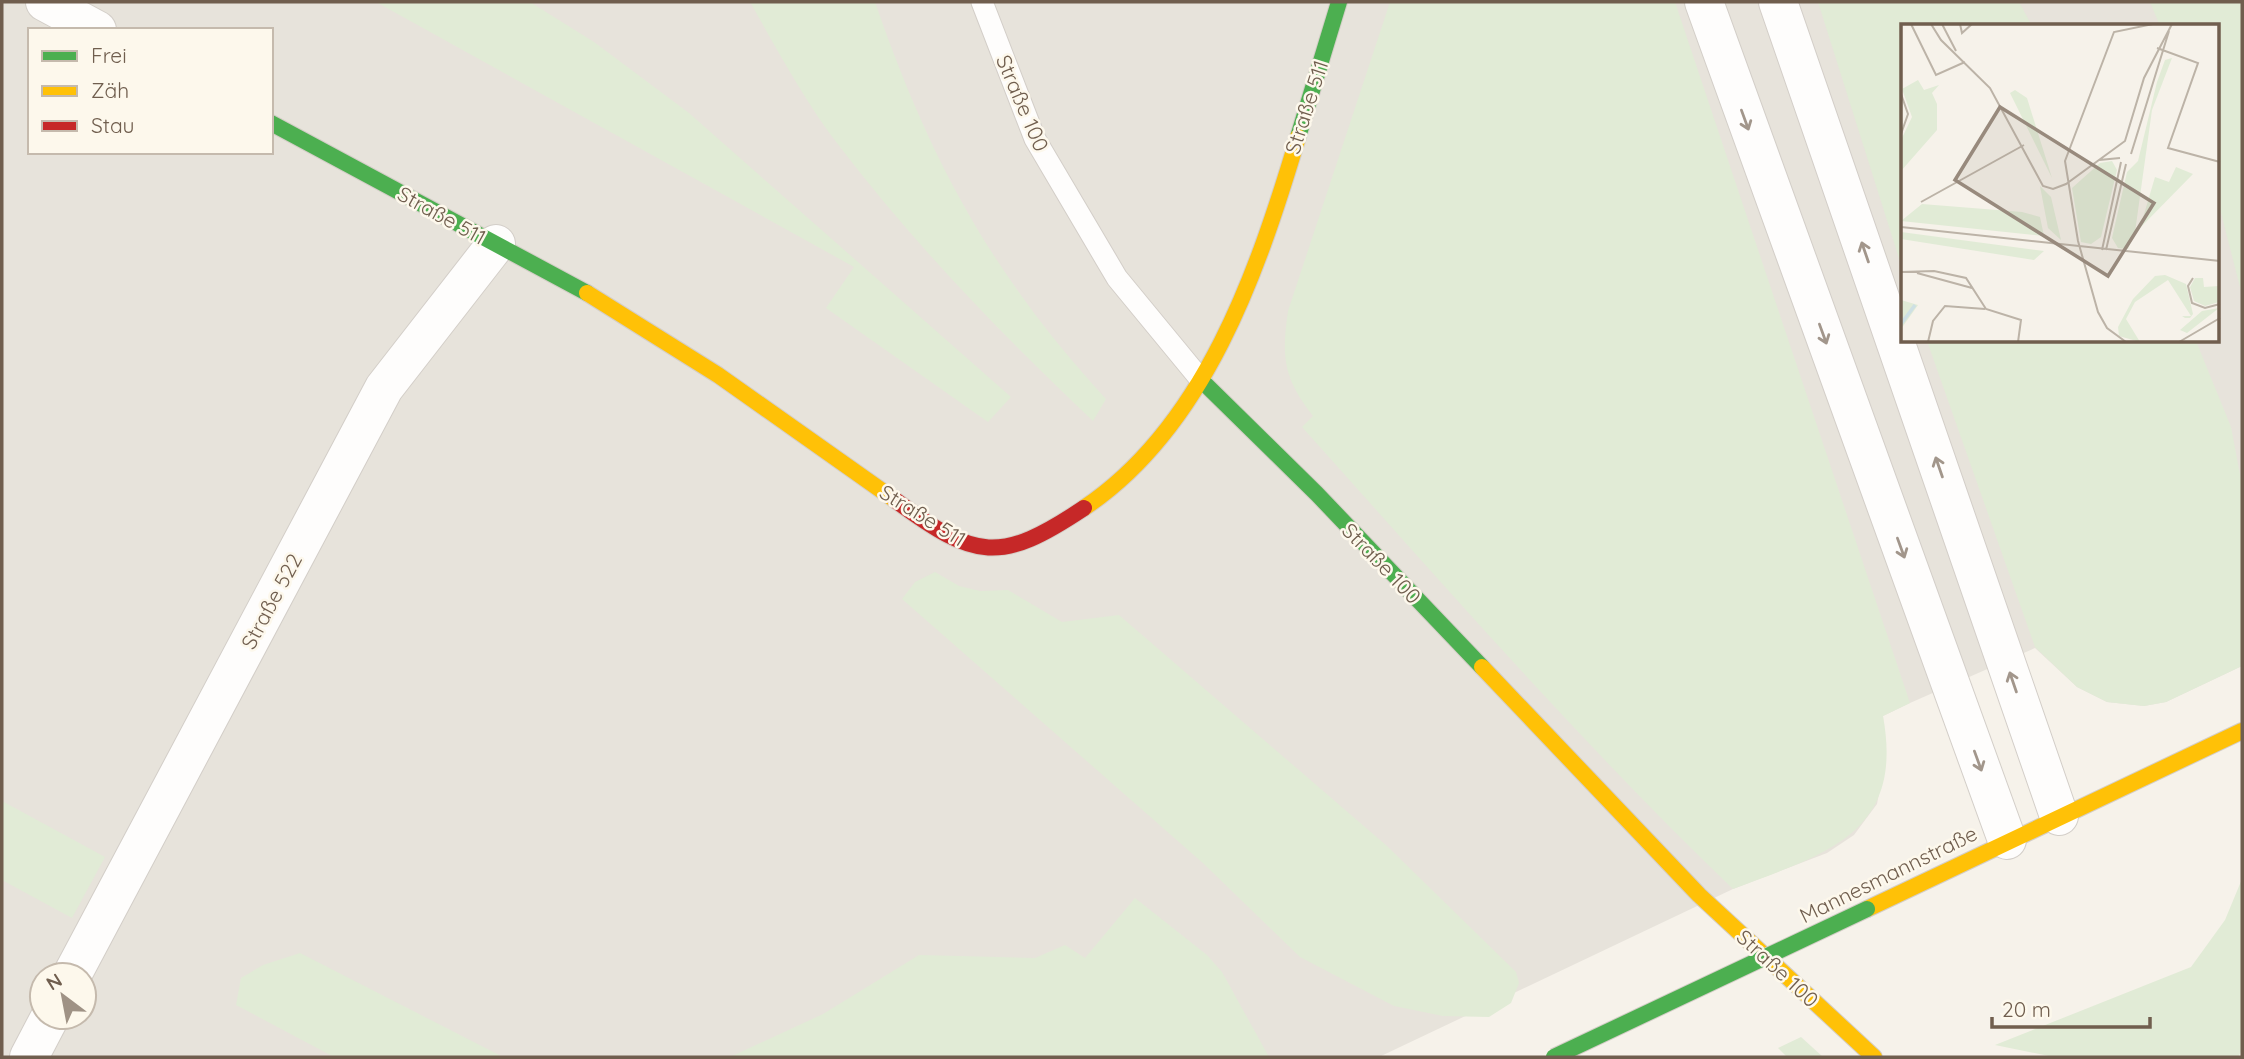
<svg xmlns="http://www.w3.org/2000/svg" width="2244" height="1059" viewBox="0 0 2244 1059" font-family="Quicksand,sans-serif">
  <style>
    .industrial { fill: #e7e3db; fill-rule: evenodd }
    .green { fill: #e1ebd6 }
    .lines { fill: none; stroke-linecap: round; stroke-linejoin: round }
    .lane-casing { stroke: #d3cec8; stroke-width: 23 }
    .street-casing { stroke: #d3cec8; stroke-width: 40 }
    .fast-casing { stroke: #d4cec7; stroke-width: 18 }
    .slow-casing { stroke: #d4cec7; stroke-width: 18 }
    .jam-casing { stroke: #d4cec7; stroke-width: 18 }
    .lane { stroke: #fefdfc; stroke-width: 21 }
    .street { stroke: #fefdfc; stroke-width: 38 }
    .fast { stroke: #4caf50; stroke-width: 16 }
    .slow { stroke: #ffc107; stroke-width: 16 }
    .jam { stroke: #c62828; stroke-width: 16 }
    .fast-bridge-casing { stroke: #d4cec7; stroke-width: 18; stroke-linecap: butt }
    .fast-bridge { stroke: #4caf50; stroke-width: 16 }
    .oneway { stroke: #a2968b }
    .labels { text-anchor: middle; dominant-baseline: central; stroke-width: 5; stroke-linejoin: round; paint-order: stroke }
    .street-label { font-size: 21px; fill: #705e4e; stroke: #fdf8ec }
    .inset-river { fill: none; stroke: #cee0e4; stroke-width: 3.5 }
    .inset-road { fill: none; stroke: #bcb3a7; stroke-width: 2 }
    .view { fill: #988a7d; fill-opacity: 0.15; stroke: #988a7d; stroke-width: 3.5 }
    .inset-edge { fill: none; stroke: #705e4e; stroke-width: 3.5 }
  </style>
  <rect width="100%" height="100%" fill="#f6f2ea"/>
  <path class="industrial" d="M 2,2 L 2242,2 L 2242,666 L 2166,702 L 2144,706 L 2107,702 L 2077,687 L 2035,648 L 1910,703 L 1883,716 L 1885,762 L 1877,804 L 1854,835 L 1827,853 L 1733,889 L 1379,1057 L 2,1057 ZM 1903,26 L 2218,26 L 2218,341 L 1903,341 ZM 30,30 L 271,30 L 271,152 L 30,152 ZM 42,975 L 84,975 L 84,1017 L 42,1017 Z"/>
  <g class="green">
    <polygon points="376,2 530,2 594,42 689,113 1011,397 988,422 826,308 854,267"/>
    <path d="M 750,2 L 875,2 C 930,161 992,275 1106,399 L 1093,421 C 1003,336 915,245 840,147 C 805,102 778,51 750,2 Z"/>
    <path d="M 1390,2 L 1675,2 L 1910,703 L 1883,716 C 1905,836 1823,854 1733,889 C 1581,743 1443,584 1302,427 L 1313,416 C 1284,379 1281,358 1288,311 Z"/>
    <polygon points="1818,2 2019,2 2032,26 1903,26 1903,271"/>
    <polygon points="2150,2 2242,2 2242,295 2218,201 2218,26 2160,26"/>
    <polygon points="1927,341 2196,341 2231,427 2242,485 2242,666 2166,702 2144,706 2107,702 2077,687 2035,647"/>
    <polygon points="935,572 959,586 980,591 1008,590 1062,622 1119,615 1387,846 1516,972 1519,983 1511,1003 1489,1017 1443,1016 1394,1006 1300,957 1204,864 902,599 915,582"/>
    <polygon points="2,801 105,857 72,918 2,880"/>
    <polygon points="2242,879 2242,1050 2238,1057 2054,1057 1995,1045 2191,967 2225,920"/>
    <polygon points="1135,898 1207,955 1222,972 1269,1057 730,1057 823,1014 919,955 1035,958 1065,945 1085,958"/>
    <polygon points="300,953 503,1057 334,1057 236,1005 241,978 263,965"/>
    <polygon points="1801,1037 1823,1057 1787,1057 1778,1048"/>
  </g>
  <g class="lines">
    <defs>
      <polyline id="lane" points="982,2 1035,139 1117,278 1201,380"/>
      <g id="street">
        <polyline points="45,2 97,30"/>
        <polyline points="1704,2 2007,840"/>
        <polyline points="1778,2 2059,816"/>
        <polyline points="72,975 384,388 496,244"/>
        <polyline points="29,1057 50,1017"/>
      </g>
      <g id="fast">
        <polyline points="271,123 587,293"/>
        <polyline points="1298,137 1339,2"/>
        <polyline points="1201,380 1317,494 1482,667"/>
      </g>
      <g id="slow">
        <polyline points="587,293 718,375 895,500"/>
        <path d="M 1084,508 C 1205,427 1258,271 1298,137"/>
        <polyline points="1482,667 1699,895 1874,1057"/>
        <polyline points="1867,909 2242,731"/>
      </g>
      <path id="jam" d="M 895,500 C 976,560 1000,564 1084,508"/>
    </defs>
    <use href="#lane" class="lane-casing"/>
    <use href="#street" class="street-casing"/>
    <use href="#fast" class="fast-casing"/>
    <use href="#slow" class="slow-casing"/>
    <use href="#jam" class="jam-casing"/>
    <use href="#lane" class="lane"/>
    <use href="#street" class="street"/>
    <use href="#fast" class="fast"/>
    <use href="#slow" class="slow"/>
    <use href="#jam" class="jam"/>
    <defs>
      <polyline id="fast-bridge" points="1554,1057 1867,909"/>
    </defs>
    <use href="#fast-bridge" class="fast-bridge-casing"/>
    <use href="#fast-bridge" class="fast-bridge"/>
  </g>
  <defs><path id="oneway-shaft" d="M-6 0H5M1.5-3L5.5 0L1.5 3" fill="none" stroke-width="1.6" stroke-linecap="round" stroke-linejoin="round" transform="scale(1.75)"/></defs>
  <g class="oneway">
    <use href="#oneway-shaft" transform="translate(1745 120) rotate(70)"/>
    <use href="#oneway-shaft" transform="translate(1865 252) rotate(-109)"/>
    <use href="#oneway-shaft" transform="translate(1823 334) rotate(70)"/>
    <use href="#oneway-shaft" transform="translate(1939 467) rotate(-109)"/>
    <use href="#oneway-shaft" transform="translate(1901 548) rotate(70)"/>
    <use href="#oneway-shaft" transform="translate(2013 682) rotate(-109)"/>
    <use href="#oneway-shaft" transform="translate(1978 761) rotate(70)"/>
  </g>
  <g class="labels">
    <g class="street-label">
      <text transform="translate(1023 103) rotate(67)">Straße 100</text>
      <text transform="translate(1306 107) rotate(-72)">Straße 511</text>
      <text transform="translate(442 215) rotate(29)">Straße 511</text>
      <text transform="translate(923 515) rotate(32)">Straße 511</text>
      <text transform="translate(1382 563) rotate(46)">Straße 100</text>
      <text transform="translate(271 601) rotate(-62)">Straße 522</text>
      <text transform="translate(1888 874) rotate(-26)">Mannesmannstraße</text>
      <text transform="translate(1778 968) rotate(43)">Straße 100</text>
    </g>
  </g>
  <g transform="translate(1901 24)">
    <rect width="318" height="318" fill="#f6f2ea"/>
    <path d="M 271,34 L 251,86 L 234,208 L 227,225 L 217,224 L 211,214 L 226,148 L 237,137 L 256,58 L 264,36 ZM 17,56 L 23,66 L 38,61 L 31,69 L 36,80 L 36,106 L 0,147 L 0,116 L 11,93 L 1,65 ZM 114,66 L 126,74 L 151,154 L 109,69 ZM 211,137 L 216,146 L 200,213 L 190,220 L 180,218 L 171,164 L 199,139 ZM 275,143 L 292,150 L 239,204 L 254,153 L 268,158 ZM 139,162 L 150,173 L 160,216 L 147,204 ZM 21,180 L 121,188 L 139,193 L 143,212 L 0,197 ZM 0,208 L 60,216 L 143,227 L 133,236 L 0,215 ZM 264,251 L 285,260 L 292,290 L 289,294 L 284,294 L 281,292 L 290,292 L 267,256 L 234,278 L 225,295 L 239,318 L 218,312 L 217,303 L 232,275 L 254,252 ZM 294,254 L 302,254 L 303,263 L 318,262 L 318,278 L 304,282 L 293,277 L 289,263 ZM 0,276 L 17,281 L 0,305 ZM 318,284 L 286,309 L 279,306 L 301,287 Z" fill="#e1ebd6"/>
    <path class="inset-river" d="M 0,300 L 14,281"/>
    <path class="inset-road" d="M 10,0 L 35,51 L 64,38M 30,0 L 40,16 L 89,64 L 142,162 L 152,165 L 165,160 L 224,117 L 243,54 L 271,0M 41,0 L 55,27M 59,0 L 61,9 L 71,0M 256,24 L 297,39 L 267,124 L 319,138M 0,70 L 7,90 L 0,110M 230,130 L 268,7M 198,136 L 219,134M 20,178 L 123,121M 0,203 L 319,237M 201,226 L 220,138M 205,226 L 225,140M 0,248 L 33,247 L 65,254 L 85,285 L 120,296 L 117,318M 16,249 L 71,264M 292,254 L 287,262 L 291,279 L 304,284 L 319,280M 27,318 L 32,297 L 44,282 L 84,285M 225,318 L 206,304 L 197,288 L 177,217 L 164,137 L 213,8 L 252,0M 278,318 L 319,294"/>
    <path class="view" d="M 99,83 L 253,179 L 207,252 L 54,156 Z"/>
    <rect width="318" height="318" class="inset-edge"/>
  </g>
  <rect width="2244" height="1059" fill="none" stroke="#705e4e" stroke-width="7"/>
  <rect x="28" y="28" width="245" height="126" fill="#fdf8ec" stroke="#c5baad" stroke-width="2"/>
  <rect x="42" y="51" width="35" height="10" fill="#4caf50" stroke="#c5baad" stroke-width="2"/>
  <text x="91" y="63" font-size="21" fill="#705e4e">Frei</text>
  <rect x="42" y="86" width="35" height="10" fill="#ffc107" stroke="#c5baad" stroke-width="2"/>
  <text x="91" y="98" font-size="21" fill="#705e4e">Zäh</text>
  <rect x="42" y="121" width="35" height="10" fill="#c62828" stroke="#c5baad" stroke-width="2"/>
  <text x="91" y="133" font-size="21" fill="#705e4e">Stau</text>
  <g transform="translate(63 996) rotate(328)"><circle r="33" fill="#fdf8ec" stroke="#c5baad" stroke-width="2"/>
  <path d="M0-5L12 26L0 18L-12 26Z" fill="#9f9285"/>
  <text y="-10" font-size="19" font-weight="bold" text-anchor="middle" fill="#705e4e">N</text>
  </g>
  <path d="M1992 1017v10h158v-10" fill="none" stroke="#705e4e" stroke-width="3.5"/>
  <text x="2002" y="1017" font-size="21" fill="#705e4e" stroke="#fdf8ec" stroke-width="5" paint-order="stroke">20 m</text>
</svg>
